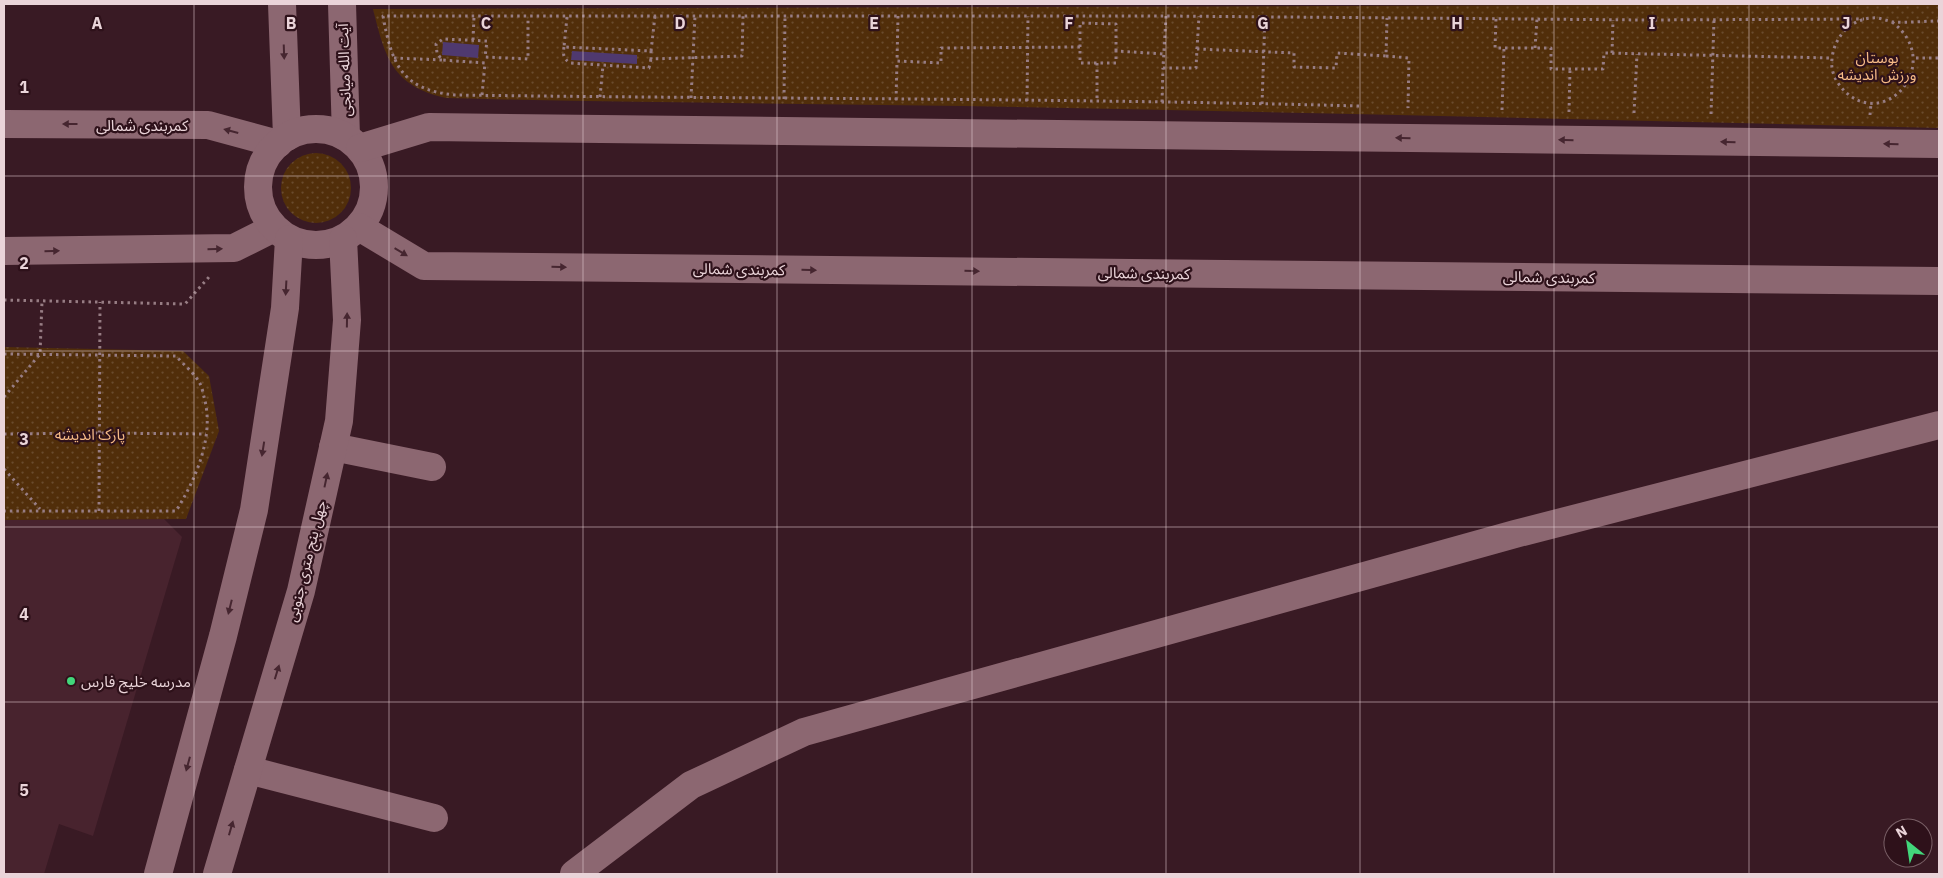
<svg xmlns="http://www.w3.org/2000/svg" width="1943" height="878" viewBox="0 0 1943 878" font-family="'IBM Plex Sans','Noto Sans Arabic',sans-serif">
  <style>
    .built { fill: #48232e }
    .grass { fill: url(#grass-dots) }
    .water { fill: #4f396f }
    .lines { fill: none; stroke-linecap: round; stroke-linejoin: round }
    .path { stroke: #977d84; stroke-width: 3; stroke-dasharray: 2.5 4; stroke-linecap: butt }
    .minor { stroke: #8c6771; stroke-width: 28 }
    .tertiary { stroke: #8c6771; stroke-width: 28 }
    .secondary { stroke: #8c6771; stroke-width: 28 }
    .oneway { fill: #462630 }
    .grid { fill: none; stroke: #ead4d9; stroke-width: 1; stroke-opacity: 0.55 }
    .poi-dot { fill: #42d77b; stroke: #2e111a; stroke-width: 2 }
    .labels { text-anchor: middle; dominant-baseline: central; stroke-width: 4.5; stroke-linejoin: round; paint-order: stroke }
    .park-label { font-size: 15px; fill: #f7bb87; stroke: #2e111a }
    .street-label { font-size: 15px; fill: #ead4d9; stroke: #2e111a }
    .poi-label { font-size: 15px; fill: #ead4d9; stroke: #2e111a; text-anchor: start }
    .grid-label { font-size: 16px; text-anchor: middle; font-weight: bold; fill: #ead4d9; stroke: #2e111a; stroke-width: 4.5; stroke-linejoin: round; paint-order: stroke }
  </style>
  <defs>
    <pattern id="grass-dots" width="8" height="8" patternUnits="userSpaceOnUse" patternTransform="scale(1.25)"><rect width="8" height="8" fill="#512e0a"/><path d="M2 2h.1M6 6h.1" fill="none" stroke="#6a4b2d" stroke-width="1.8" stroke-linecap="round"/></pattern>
  </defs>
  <rect width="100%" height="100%" fill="#391a24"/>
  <polygon class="built" points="164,519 182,537 93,836 59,824 44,874 4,874 4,520"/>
  <g class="grass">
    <path d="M 1939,4 L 1939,128 C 1614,120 1289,112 964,106 C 791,103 618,103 446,98 C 392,86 385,57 373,9 Z"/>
    <circle cx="316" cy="188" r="35"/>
    <polygon points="4,347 183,351 209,376 219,431 186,519 4,520"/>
  </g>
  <g class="water">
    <polygon points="443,42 479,45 478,58 442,55"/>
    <polygon points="572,51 637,55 637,64 571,60"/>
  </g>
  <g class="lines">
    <g class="path">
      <polyline points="898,16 897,61 941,63 941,48 1080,47"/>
      <polyline points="1166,16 1163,68 1196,68 1197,49 1294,53 1294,67 1336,68 1337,53 1386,56 1387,18"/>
      <polyline points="567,17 564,47 651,51 651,59 742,56 743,16"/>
      <polyline points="1496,19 1495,48 1551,48 1551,69 1603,69 1604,53 1832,58"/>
      <path d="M 1892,22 C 1943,60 1891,127 1849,95 C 1838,86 1830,73 1832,59 C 1834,35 1854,16 1878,18 C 1883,19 1888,21 1893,22 C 1908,23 1924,21 1939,21"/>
      <polyline points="473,40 474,17"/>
      <path d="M 564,47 C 563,55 563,58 570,63 L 649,68 L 651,59"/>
      <polyline points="1535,48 1537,19"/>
      <polyline points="1197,49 1199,16"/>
      <polyline points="651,51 655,16"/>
      <polyline points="1116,51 1116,24 1080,23 1080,63 1116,63 1116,51 1164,54"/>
      <polyline points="1612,53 1613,20"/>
      <polyline points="1386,56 1409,58 1408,108"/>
      <polyline points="394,58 442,60"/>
      <polyline points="1916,58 1939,58"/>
      <polyline points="1097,63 1097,101"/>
      <polyline points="482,95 485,63 442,60 437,53 436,44 443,39 487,41 485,57 528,59 528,17"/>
      <polyline points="600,97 603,65"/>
      <polyline points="691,98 695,16"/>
      <polyline points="784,99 785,16"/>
      <polyline points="896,100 897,61"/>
      <polyline points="1027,101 1028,16"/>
      <polyline points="1162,102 1163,68"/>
      <polyline points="1262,104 1265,17"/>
      <path d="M 1359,106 C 1058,98 757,99 455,95 C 402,90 392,65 383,16 L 1166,16 L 1644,20 L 1864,19"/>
      <polyline points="1502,110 1504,48"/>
      <polyline points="1569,112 1570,69"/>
      <polyline points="1634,113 1637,54"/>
      <polyline points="1711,114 1714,20"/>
      <polyline points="1870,115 1871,103"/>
      <polyline points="4,300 185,304 209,277"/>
      <path d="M 4,354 L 176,356 C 183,364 194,373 199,382 C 202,386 203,393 204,397 C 215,435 196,479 176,511 L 4,511"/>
      <polyline points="4,397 40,354 42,301"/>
      <polyline points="4,434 100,433 206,434"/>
      <polyline points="4,469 40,509"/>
      <polyline points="99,511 100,302"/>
    </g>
    <g class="minor">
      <polyline points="333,447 432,467"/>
      <polyline points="248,770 434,818"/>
      <polyline points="574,874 691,785 804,732 1515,534 1939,425"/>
    </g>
    <g class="tertiary">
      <polyline points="4,124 208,125 278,144"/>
      <polyline points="4,251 234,248 274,228"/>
    </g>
    <g class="secondary">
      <polyline points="282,4 287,137"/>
      <polyline points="342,4 346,137"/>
      <circle cx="316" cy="187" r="58"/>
      <polyline points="360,148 429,127 1939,144"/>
      <polyline points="359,227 424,266 1939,281"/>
      <polyline points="158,874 223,636 254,510 285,308 289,239"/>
      <polyline points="217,874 301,591 339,421 347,320 343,239"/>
    </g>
  </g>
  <defs><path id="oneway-solid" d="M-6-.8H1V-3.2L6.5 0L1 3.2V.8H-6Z" transform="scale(1.25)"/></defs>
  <g class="oneway">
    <use href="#oneway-solid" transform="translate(284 52) rotate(88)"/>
    <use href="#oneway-solid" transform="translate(70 124) rotate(-180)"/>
    <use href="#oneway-solid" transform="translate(231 131) rotate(-165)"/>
    <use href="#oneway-solid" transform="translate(1403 138) rotate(-179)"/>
    <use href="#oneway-solid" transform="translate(1566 140) rotate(-179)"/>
    <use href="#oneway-solid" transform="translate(1728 142) rotate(-179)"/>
    <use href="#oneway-solid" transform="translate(1891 144) rotate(-179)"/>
    <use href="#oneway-solid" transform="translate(215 249) rotate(-1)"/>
    <use href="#oneway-solid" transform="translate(52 251) rotate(-1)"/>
    <use href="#oneway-solid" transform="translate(401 252) rotate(31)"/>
    <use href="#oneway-solid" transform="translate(559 267) rotate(1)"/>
    <use href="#oneway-solid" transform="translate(809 270) rotate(1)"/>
    <use href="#oneway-solid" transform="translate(972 271) rotate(1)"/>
    <use href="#oneway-solid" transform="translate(286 288) rotate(93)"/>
    <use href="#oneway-solid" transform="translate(347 320) rotate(-89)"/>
    <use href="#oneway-solid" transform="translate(263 449) rotate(99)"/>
    <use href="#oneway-solid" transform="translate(326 480) rotate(-78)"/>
    <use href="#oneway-solid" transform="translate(230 607) rotate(104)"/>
    <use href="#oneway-solid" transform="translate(277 672) rotate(-73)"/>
    <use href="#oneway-solid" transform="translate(188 764) rotate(105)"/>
    <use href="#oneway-solid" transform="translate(231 828) rotate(-74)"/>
  </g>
  <path class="grid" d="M 194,4 L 194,874M 389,4 L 389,874M 583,4 L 583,874M 777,4 L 777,874M 972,4 L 972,874M 1166,4 L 1166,874M 1360,4 L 1360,874M 1554,4 L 1554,874M 1749,4 L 1749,874M 4,176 L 1939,176M 4,351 L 1939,351M 4,527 L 1939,527M 4,702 L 1939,702"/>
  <circle class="poi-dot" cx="71" cy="681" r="5"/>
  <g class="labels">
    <g class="park-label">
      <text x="1877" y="57">بوستان<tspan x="1877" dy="17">ورزش اندیشه</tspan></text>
      <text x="90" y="434">پارک اندیشه</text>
    </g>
    <g class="street-label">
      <text transform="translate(344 70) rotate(-92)">آیت الله میانجی</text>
      <text x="142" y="125">کمربندی شمالی</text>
      <text transform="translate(739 269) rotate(1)">کمربندی شمالی</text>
      <text transform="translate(1144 273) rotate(1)">کمربندی شمالی</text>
      <text transform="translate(1549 277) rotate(1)">کمربندی شمالی</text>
      <text transform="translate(306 561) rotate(-76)">چهل پنج متری جنوبی</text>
    </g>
    <g class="poi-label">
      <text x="81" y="681">مدرسه خلیج فارس</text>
    </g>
  </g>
  <g class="grid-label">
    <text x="97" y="29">A</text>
    <text x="291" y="29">B</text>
    <text x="486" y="29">C</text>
    <text x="680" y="29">D</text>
    <text x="874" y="29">E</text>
    <text x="1069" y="29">F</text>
    <text x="1263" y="29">G</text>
    <text x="1457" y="29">H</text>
    <text x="1652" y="29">I</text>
    <text x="1846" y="29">J</text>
    <text x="24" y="93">1</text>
    <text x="24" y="269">2</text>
    <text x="24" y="445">3</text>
    <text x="24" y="620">4</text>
    <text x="24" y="796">5</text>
  </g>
  <rect width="1943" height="878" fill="none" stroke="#ead4d9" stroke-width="10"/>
  <g transform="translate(1908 843) rotate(330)"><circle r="24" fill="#2e111a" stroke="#795f66"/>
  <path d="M0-4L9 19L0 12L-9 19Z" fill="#42d77b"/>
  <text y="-8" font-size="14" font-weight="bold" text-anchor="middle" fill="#ead4d9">N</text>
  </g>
</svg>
